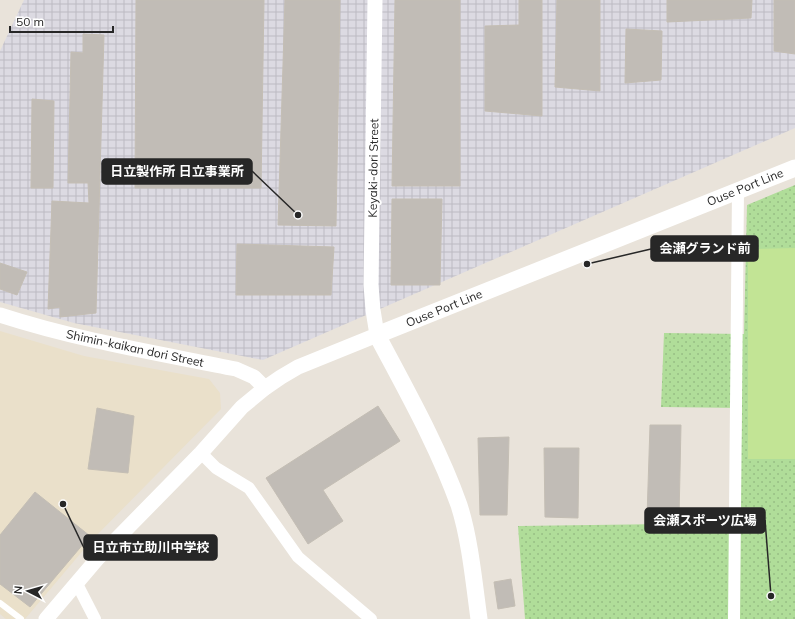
<svg xmlns="http://www.w3.org/2000/svg" width="795" height="619" viewBox="0 0 795 619" font-family="Mulish,'Noto Sans JP',sans-serif">
  <style>
    .industrial { fill: url(#industrial-grid) }
    .education { fill: #eae0ca }
    .park { fill: url(#park-dots) }
    .pitch { fill: #c2e495 }
    .building { fill: #c1bcb6; stroke: #c4beb4 }
    .lines { fill: none; stroke-linecap: round; stroke-linejoin: round }
    .service { stroke: #fff; stroke-width: 6 }
    .minor { stroke: #fff; stroke-width: 12 }
    .tertiary { stroke: #fff; stroke-width: 15 }
    .secondary { stroke: #fff; stroke-width: 17 }
    .labels { text-anchor: middle; dominant-baseline: central; stroke-width: 4; stroke-linejoin: round; paint-order: stroke }
    .street-label { font-size: 12px; fill: #272727; stroke: #fff }
    .leader { fill: none; stroke: #272727; stroke-width: 1.5 }
    .callout-dot { fill: #272727; stroke: #fff; stroke-width: 1.5 }
    .callout { fill: #272727; stroke: #272727; stroke-width: 1.5 }
    .callout-label { font-size: 13px; text-anchor: middle; font-weight: bold; fill: #fff }
  </style>
  <defs>
    <pattern id="industrial-grid" width="8" height="8" patternUnits="userSpaceOnUse"><rect width="8" height="8" fill="#dcdae2"/><path d="M0 4h8M4 0v8" fill="none" stroke="#bdbbc2"/></pattern>
    <pattern id="park-dots" width="8" height="8" patternUnits="userSpaceOnUse"><rect width="8" height="8" fill="#b0dd99"/><path d="M2 2h.1M6 6h.1" fill="none" stroke="#97be84" stroke-width="1.8" stroke-linecap="round"/></pattern>
  </defs>
  <rect width="100%" height="100%" fill="#e9e3da"/>
  <polygon class="industrial" points="24,0 795,0 795,128 263,360 74,323 0,302 0,51"/>
  <polygon class="education" points="0,331 84,356 209,379 220,393 221,409 91,541 25,619 6,619 0,614"/>
  <polygon class="park" points="795,185 795,619 525,619 518,526 739,523 742,408 661,407 664,333 744,334 747,205"/>
  <polygon class="pitch" points="795,248 795,459 748,459 748,249"/>
  <g class="building">
    <polygon points="136,0 264,0 261,188 135,188"/>
    <polygon points="285,0 340,0 336,226 278,225"/>
    <polygon points="395,0 460,0 460,186 392,186"/>
    <polygon points="519,0 542,0 542,116 485,111 485,26 519,25"/>
    <polygon points="557,0 600,0 600,91 555,87"/>
    <polygon points="667,0 752,0 751,18 667,22"/>
    <polygon points="774,0 795,0 795,54 774,51"/>
    <polygon points="626,29 662,31 661,80 625,83"/>
    <polygon points="83,34 104,35 96,313 60,317 60,307 48,309 52,201 89,203 88,183 68,183 71,52 83,53"/>
    <polygon points="32,99 54,101 53,188 31,188"/>
    <polygon points="392,199 442,199 440,285 391,285"/>
    <polygon points="237,244 334,247 331,295 236,295"/>
    <polygon points="0,263 27,272 17,295 0,289"/>
    <polygon points="378,406 400,441 323,490 343,521 308,544 266,478"/>
    <polygon points="97,408 134,416 128,473 88,469"/>
    <polygon points="650,425 681,425 679,518 647,517"/>
    <polygon points="509,437 507,515 480,515 478,438"/>
    <polygon points="544,448 579,448 578,518 545,517"/>
    <polygon points="35,492 90,536 30,607 0,584 0,535"/>
    <polygon points="511,579 515,606 498,609 494,582"/>
  </g>
  <g class="lines">
    <polyline class="service" points="0,603 21,619"/>
    <g class="minor">
      <polyline points="201,453 216,468 249,488 298,557 371,619"/>
      <polyline points="76,582 95,619"/>
      <polyline points="734,619 738,190"/>
    </g>
    <g class="tertiary">
      <path d="M 0,315 C 77,340 157,353 236,369 L 254,377 L 265,388"/>
      <polyline points="46,619 98,558 201,453 242,407 265,388 281,377 298,367 377,335 373,310 371,285 375,0"/>
    </g>
    <path class="secondary" d="M 479,619 C 474,583 470,539 459,505 C 438,446 406,390 377,335 L 795,168"/>
  </g>
  <g class="labels">
    <g class="street-label">
      <text transform="translate(373 168) rotate(-89)">Keyaki-dori Street</text>
      <text transform="translate(745 187) rotate(-22)">Ouse Port Line</text>
      <text transform="translate(444 308) rotate(-22)">Ouse Port Line</text>
      <text transform="translate(135 348) rotate(12)">Shimin-kaikan dori Street</text>
    </g>
  </g>
  <path class="leader" d="M298 215L252 171M587 264L651 249M771 596L765 520M63 504L84 548"/>
  <g class="callout-dot">
    <circle cx="298" cy="215" r="4"/>
    <circle cx="587" cy="264" r="4"/>
    <circle cx="771" cy="596" r="4"/>
    <circle cx="63" cy="504" r="4"/>
  </g>
  <g class="callout">
    <rect x="102" y="159" width="150" height="25" rx="4"/>
    <rect x="651" y="236" width="107" height="25" rx="4"/>
    <rect x="645" y="508" width="120" height="25" rx="4"/>
    <rect x="84" y="535" width="133" height="25" rx="4"/>
  </g>
  <g class="callout-label">
    <text x="177" y="176">日立製作所 日立事業所</text>
    <text x="705" y="253">会瀬グランド前</text>
    <text x="705" y="525">会瀬スポーツ広場</text>
    <text x="151" y="552">日立市立助川中学校</text>
  </g>
  <g transform="translate(28 591) rotate(276)" stroke="#ffffff" stroke-width="3" paint-order="stroke">
  <path d="M0-3L7 15L0 10L-7 15Z" fill="#272727"/>
  <text y="-6" font-size="11" font-weight="bold" text-anchor="middle" fill="#272727">N</text>
  </g>
  <path d="M10 26v6h103v-6" fill="none" stroke="#272727" stroke-width="2"/>
  <text x="16" y="26" font-size="12" fill="#272727" stroke="#ffffff" stroke-width="3" paint-order="stroke">50 m</text>
</svg>
